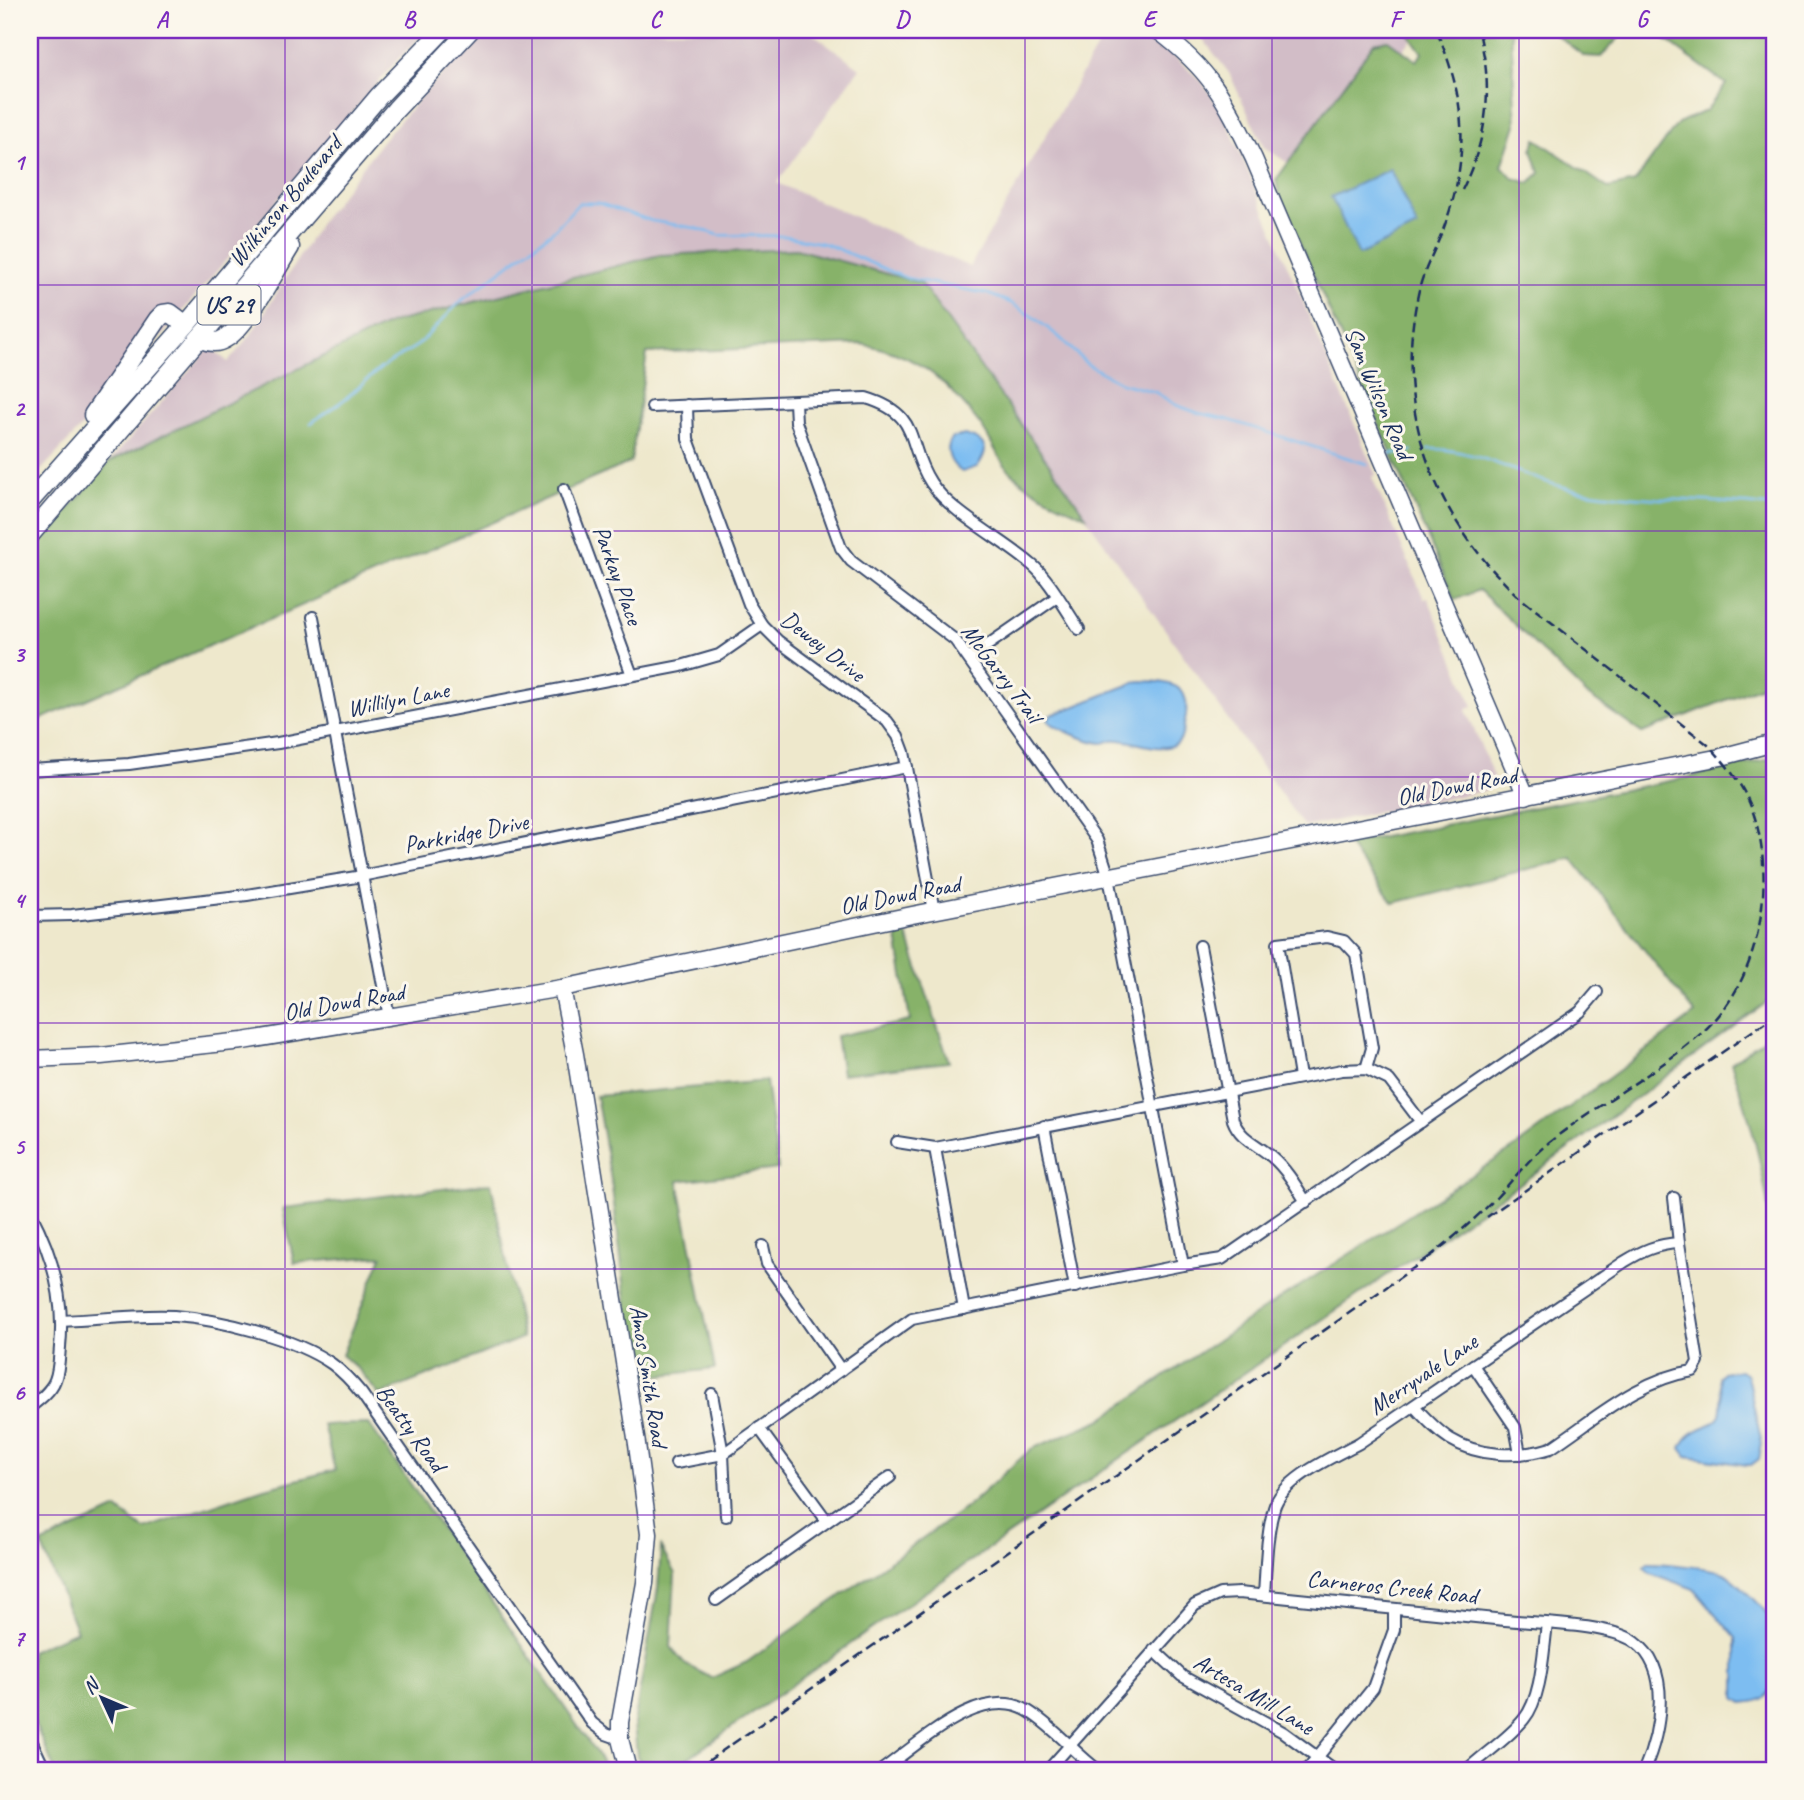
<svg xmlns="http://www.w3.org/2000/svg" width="1804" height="1800" viewBox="0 0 1804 1800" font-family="Caveat,sans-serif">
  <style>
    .industrial { fill: #d2bdc7 }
    .forest { fill: #87b269; stroke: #517064; stroke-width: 2 }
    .water { fill: #7dbdf1; stroke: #4c76a8; stroke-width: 2 }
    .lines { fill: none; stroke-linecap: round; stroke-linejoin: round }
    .stream { stroke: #7dbdf1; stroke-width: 2.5 }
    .street-casing { stroke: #3b4b6e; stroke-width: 14 }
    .secondary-casing { stroke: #3b4b6e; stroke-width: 19 }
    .primary-casing { stroke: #3b4b6e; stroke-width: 21 }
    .street { stroke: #fff; stroke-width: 10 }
    .secondary { stroke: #fff; stroke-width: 16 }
    .primary { stroke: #fff; stroke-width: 18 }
    .rail { stroke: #1b2f5e; stroke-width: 2.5; stroke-dasharray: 10 5; stroke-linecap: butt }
    .grid { fill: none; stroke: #7b2cbf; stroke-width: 2; stroke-opacity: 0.55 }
    .labels { text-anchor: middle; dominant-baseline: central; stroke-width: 6; stroke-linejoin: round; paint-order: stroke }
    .shield { fill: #fbf7ec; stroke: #5e6b89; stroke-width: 2 }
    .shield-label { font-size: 23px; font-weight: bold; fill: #1b2f5e }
    .street-label { font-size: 24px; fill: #1b2f5e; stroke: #fbf7ec }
    .neatline { fill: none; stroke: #7b2cbf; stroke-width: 2.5 }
    .grid-label { font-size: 23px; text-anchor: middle; font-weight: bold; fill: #7b2cbf }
  </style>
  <rect width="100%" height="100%" fill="#fbf7ec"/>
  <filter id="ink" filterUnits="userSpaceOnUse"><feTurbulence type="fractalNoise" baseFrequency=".0143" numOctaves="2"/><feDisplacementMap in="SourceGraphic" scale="14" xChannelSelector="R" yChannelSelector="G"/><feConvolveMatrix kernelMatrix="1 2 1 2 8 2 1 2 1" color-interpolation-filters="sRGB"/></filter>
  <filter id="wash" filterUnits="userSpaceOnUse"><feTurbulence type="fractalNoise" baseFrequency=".00686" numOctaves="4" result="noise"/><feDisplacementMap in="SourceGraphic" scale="28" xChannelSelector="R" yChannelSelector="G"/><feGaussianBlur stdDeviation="1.57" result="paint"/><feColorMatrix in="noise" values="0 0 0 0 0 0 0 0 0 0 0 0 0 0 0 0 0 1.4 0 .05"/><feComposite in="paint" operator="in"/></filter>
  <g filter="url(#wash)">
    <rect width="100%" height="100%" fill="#eee8cc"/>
    <g class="industrial">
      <polygon points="30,30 427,30 397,60 104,403 30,482"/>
      <polygon points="486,30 808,30 860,68 777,183 970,267 1107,30 1131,30 1175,57 1202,82 1217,104 1229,127 1376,475 1372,477 1424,599 1428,598 1473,706 1466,710 1493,775 1490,787 1484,791 1304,827 921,283 796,249 660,255 391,323 109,462 210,347 228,362 250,336 322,220 383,140 428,89"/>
      <polygon points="1196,30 1418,30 1310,178 1264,147 1229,73"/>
    </g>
    <g class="forest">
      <polygon points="1406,30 1511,30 1516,125 1502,166 1513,178 1529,183 1540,173 1532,150 1536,139 1608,188 1635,182 1678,123 1706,111 1726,84 1652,30 1774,30 1774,681 1642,733 1586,694 1479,590 1455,600 1279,195 1276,180 1374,43 1388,40 1417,61 1422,53"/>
      <polygon points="1550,30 1626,30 1601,57 1584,56"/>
      <path d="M 796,249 L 921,283 L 1086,516 C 1062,507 1025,488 1008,469 C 996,455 990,437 979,423 C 944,378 917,354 861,344 L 647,353 L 631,462 L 30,724 L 30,554 L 109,462 L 391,323 L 660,255 Z"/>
      <polygon points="1774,758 1774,997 1527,1179 876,1626 671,1770 645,1770 637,1756 634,1723 658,1588 661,1548 675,1574 671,1647 686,1665 712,1678 747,1662 968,1506 1031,1449 1100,1420 1264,1309 1517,1146 1695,1014 1572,858 1393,903 1347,844 1690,777"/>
      <polygon points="907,934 949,1062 842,1074 836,1036 910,1021 897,937"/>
      <path d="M 1771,1034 L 1774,1045 L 1774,1254 C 1768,1190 1753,1123 1731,1063 Z"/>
      <polygon points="766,1081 778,1169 678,1181 715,1369 636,1378 611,1180 596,1096"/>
      <polygon points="491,1183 522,1338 379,1395 360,1371 342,1355 382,1256 294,1263 283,1208"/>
      <polygon points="369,1424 608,1770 55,1770 30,1713 30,1651 77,1631 41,1544 117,1509 144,1529 261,1489 335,1470 323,1425"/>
    </g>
    <g class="water">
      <polygon points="1390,169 1417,227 1359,255 1331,197"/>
      <path d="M 965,435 C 986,441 991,448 977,467 L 962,472 C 951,465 943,451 952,438 Z"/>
      <path d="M 1140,681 C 1174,681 1194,686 1184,725 C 1183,732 1182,740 1176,744 C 1157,754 1131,738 1112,740 C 1107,741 1107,743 1102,743 C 1090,742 1055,729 1048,720 L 1051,715 C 1082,705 1109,691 1140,681 Z"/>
      <path d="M 1740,1370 L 1747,1375 L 1762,1444 L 1759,1459 L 1751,1465 L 1747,1465 L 1687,1456 L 1681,1448 C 1690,1425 1713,1429 1719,1417 C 1724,1407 1720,1388 1719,1377 L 1723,1373 Z"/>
      <path d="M 1648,1563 C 1662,1563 1714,1568 1724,1573 C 1734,1578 1761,1605 1767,1614 C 1776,1629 1777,1680 1768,1694 C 1763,1702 1751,1702 1743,1703 L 1736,1698 L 1736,1638 L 1694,1589 L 1650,1573 L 1644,1567 Z"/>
    </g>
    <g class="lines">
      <g class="stream">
        <polyline points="311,423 345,399 381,368 418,345 461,301 553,231 579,203 598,203 652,221 695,228 719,235 785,236 826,244 906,278 988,294 1011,303 1033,317 1058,336 1087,364 1121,383 1155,392 1176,405 1198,413 1226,419 1367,464"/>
        <path d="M 1428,449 C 1477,447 1526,481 1577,490 C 1642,501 1708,499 1774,507"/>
        <polyline points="1389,454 1412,451"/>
      </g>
    </g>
  </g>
  <g filter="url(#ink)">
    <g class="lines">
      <defs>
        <g id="street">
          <polyline points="795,402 796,422 841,548 851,561 955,640 1097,840 1109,877 1183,1265 1222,1259 1580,1012 1597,992"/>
          <polyline points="687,405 688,439 749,604 762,625 778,641 887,721 898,736 904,752 934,911"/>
          <path d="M 652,407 L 866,398 C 923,415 905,444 931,483 C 951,513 1002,539 1031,564 C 1048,577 1066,610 1079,629"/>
          <polyline points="564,489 632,675"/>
          <polyline points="313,617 389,1017"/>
          <polyline points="969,658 1057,597"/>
          <polyline points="30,770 129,764 278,743 681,666 719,655 762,625"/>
          <polyline points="30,916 72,915 145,907 247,895 356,877 907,767"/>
          <path d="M 1200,946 L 1233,1120 C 1240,1139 1257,1144 1272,1157 C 1286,1169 1296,1186 1306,1202"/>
          <polyline points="1300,1077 1278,943 1327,937 1344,941 1356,954 1372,1048 1366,1069"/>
          <polyline points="1044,1126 1075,1287"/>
          <polyline points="897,1142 935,1148 1342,1070 1366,1069 1389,1080 1421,1122"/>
          <polyline points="935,1148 964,1309"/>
          <path d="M 30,1212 C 53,1255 65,1299 60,1347 C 59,1358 59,1370 55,1380 C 51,1391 39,1400 30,1407"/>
          <polyline points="763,1246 767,1264 841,1370"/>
          <path d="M 61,1321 C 99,1320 136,1314 174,1316 C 219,1319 295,1338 332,1364 C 343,1372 353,1383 362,1394 L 592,1723 L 606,1734 L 620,1739"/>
          <polyline points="1473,1365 1515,1427 1520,1454"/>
          <polyline points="712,1394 723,1454 726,1516"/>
          <path d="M 1414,1406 C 1425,1418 1436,1430 1450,1439 C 1479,1457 1519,1458 1551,1448 C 1596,1418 1639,1379 1693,1371 L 1698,1362 L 1679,1243 L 1674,1198"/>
          <polyline points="759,1428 827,1521"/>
          <polyline points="676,1463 723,1454 912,1319 1183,1265"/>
          <path d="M 1264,1595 C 1266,1567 1266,1536 1274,1508 C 1283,1478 1333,1457 1359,1443 L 1624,1262 C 1642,1251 1657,1244 1679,1243"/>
          <polyline points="716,1600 890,1477"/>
          <polyline points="1154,1650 1182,1676 1283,1732 1335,1770"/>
          <polyline points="30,1738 45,1770"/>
          <path d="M 882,1770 C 919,1744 982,1683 1028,1711 C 1054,1727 1074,1752 1098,1770"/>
          <path d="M 1048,1770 L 1195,1605 L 1220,1594 L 1239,1593 C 1328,1602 1416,1611 1505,1620 C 1536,1623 1611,1624 1635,1642 C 1673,1670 1660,1733 1644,1770"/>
          <polyline points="1307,1770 1373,1688 1394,1630 1394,1609"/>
          <path d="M 1467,1770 C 1485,1753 1509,1738 1524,1719 C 1542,1697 1543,1652 1547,1624"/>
        </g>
        <g id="secondary">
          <path d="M 1157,30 C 1212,71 1225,99 1254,159 L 1526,796"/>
          <polyline points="562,988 575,1054 637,1444 649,1534 645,1583 620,1722 620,1739 628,1770"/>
          <polyline points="30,1059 101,1056 243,1041 562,988 912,915 1721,757 1774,743"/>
        </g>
        <g id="primary">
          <path d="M 200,338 C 209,343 217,344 226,338 C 247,326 276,269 290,247"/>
          <polyline points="93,415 158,319 163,314 170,313 186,325"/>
          <polyline points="30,501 186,325 379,96 443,30"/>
          <polyline points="30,535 396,109 470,30"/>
        </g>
      </defs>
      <use href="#street" class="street-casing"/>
      <use href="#secondary" class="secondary-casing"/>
      <use href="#primary" class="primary-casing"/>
      <use href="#street" class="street"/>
      <use href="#secondary" class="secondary"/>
      <use href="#primary" class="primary"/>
      <g class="rail">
        <path d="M 1462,190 C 1483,147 1492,104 1484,56 C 1482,47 1481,38 1478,30"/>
        <polyline points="1487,1217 1774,1016"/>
        <path d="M 1428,1258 C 1452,1239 1474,1220 1496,1198 C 1513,1180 1528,1160 1547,1144 C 1598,1103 1659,1073 1707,1028 C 1760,978 1776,883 1754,815 C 1745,787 1727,764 1707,744 L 1519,597 C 1432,516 1392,408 1419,290 C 1424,269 1435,250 1443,230 C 1470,159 1467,99 1436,30"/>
        <polyline points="695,1770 1435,1253"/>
      </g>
    </g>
  </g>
  <path class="grid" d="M 285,30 L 285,1770M 532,30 L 532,1770M 779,30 L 779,1770M 1025,30 L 1025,1770M 1272,30 L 1272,1770M 1519,30 L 1519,1770M 30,285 L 1774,285M 30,531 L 1774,531M 30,777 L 1774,777M 30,1023 L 1774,1023M 30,1269 L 1774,1269M 30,1515 L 1774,1515"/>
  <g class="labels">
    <rect class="shield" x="197.5" y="285.5" width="63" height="39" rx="5"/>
    <g class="shield-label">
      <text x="229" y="305">US 29</text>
    </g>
    <g class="street-label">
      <text transform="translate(285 201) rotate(-50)">Wilkinson Boulevard</text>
      <text transform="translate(1379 393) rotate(67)">Sam Wilson Road</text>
      <text transform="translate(618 575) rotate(70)">Parkay Place</text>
      <text transform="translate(823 646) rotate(38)">Dewey Drive</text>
      <text transform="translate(1002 673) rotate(53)">McGarry Trail</text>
      <text transform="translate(398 699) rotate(-11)">Willilyn Lane</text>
      <text transform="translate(1457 786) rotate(-11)">Old Dowd Road</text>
      <text transform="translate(466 833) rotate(-11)">Parkridge Drive</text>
      <text transform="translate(900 895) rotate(-11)">Old Dowd Road</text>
      <text transform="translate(344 1002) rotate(-10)">Old Dowd Road</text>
      <text transform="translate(1423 1374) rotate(-34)">Merryvale Lane</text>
      <text transform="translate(649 1376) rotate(81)">Amos Smith Road</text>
      <text transform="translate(411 1428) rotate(54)">Beatty Road</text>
      <text transform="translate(1392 1587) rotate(6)">Carneros Creek Road</text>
      <text transform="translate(1254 1694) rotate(31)">Artesa Mill Lane</text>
    </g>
  </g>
  <rect width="1804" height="1800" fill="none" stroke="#fbf7ec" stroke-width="77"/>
  <g transform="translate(102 1698) rotate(314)" stroke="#fbf7ec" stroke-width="5" paint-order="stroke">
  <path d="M0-5L12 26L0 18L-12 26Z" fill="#1b2f5e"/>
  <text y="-10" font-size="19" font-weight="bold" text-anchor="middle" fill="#1b2f5e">N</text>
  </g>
  <rect x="38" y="38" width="1728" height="1724" class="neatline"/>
  <g class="grid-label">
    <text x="162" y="27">A</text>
    <text x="409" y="27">B</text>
    <text x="655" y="27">C</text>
    <text x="902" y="27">D</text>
    <text x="1149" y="27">E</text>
    <text x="1395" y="27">F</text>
    <text x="1642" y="27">G</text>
    <text x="19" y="170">1</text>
    <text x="19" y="416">2</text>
    <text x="19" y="662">3</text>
    <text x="19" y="908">4</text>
    <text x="19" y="1154">5</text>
    <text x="19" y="1400">6</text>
    <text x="19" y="1646">7</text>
  </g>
</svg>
